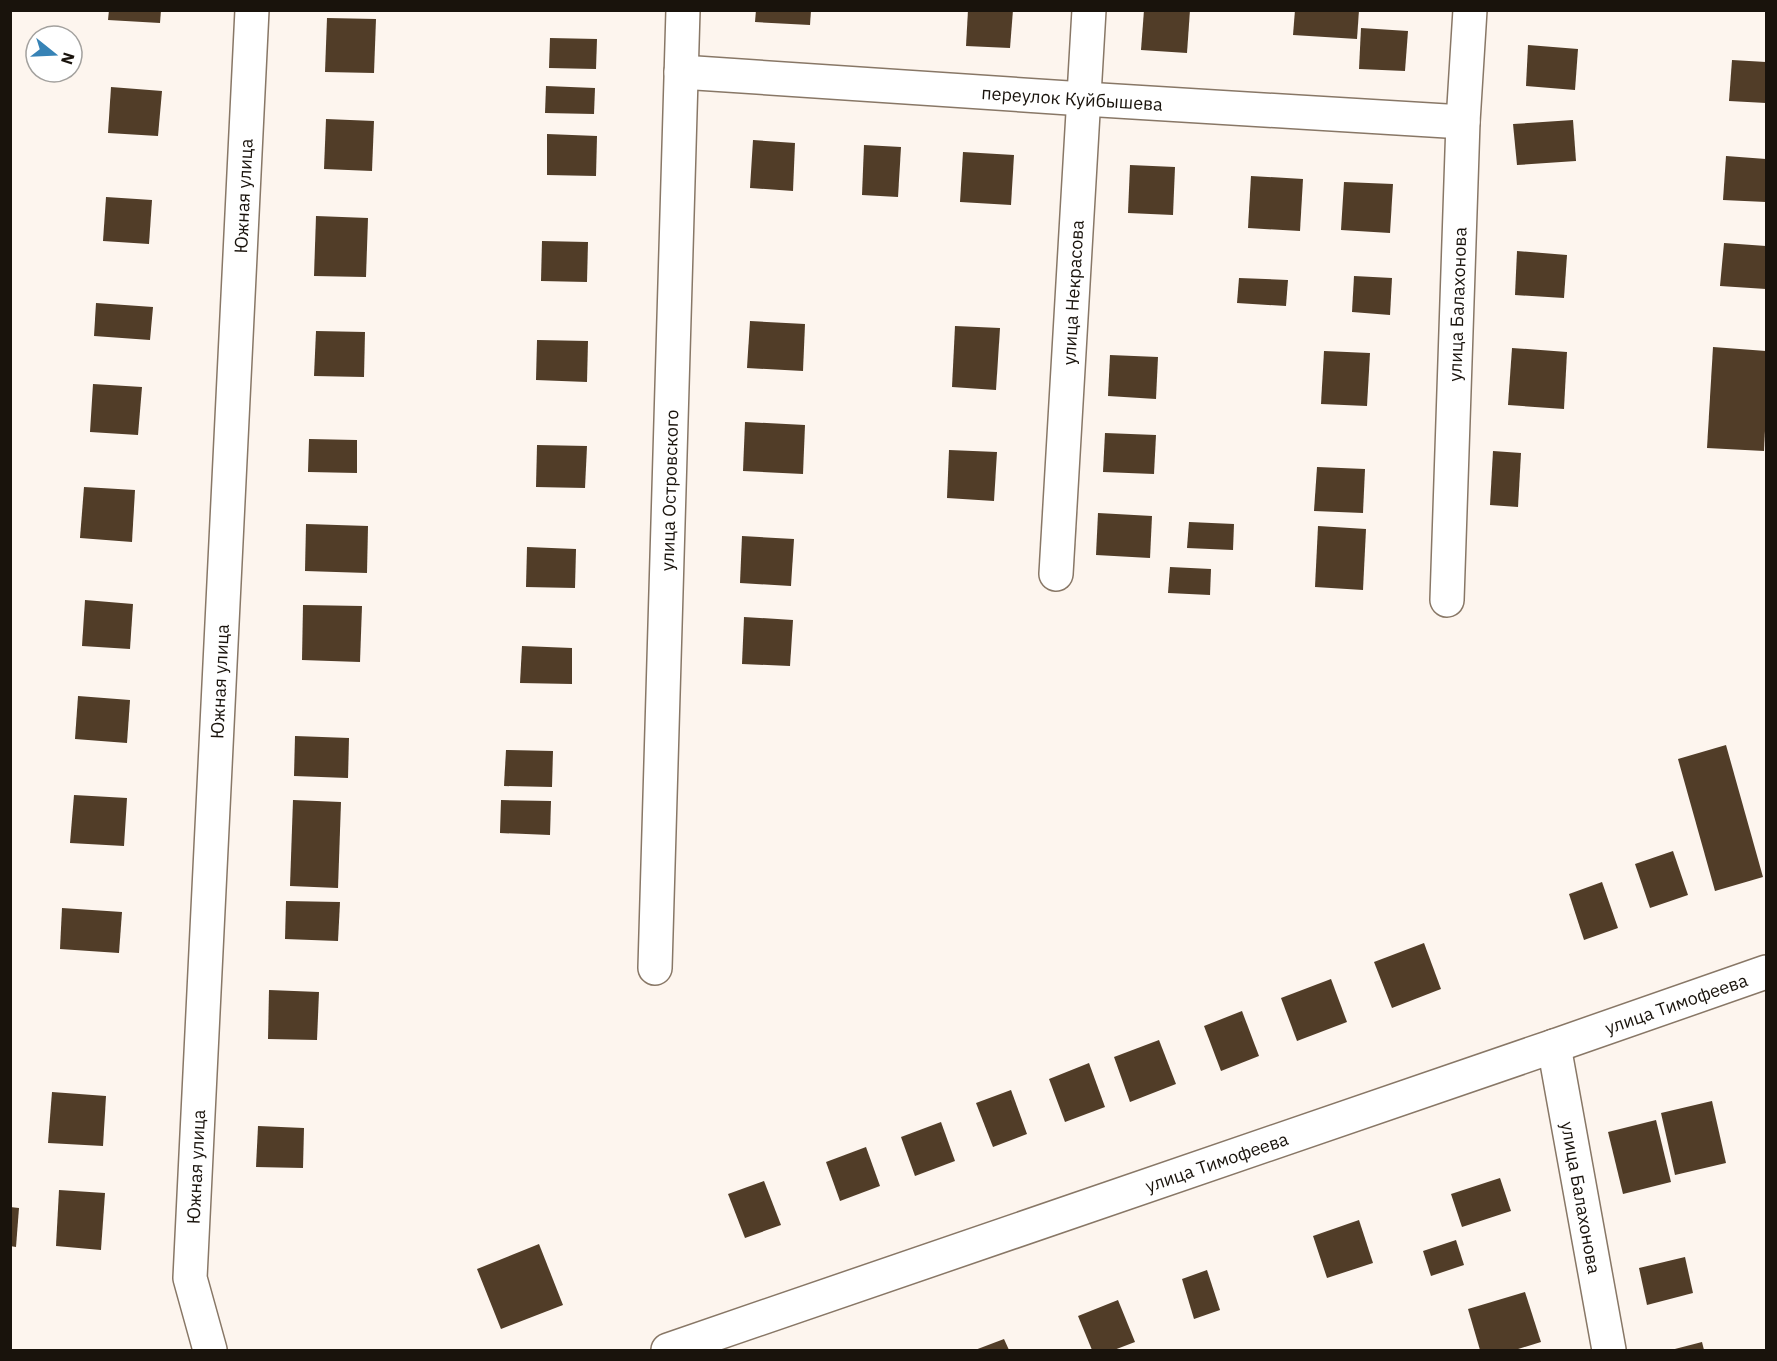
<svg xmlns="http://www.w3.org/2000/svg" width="1777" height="1361" viewBox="0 0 1777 1361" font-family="'IBM Plex Sans',sans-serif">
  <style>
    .building { fill: #513d28 }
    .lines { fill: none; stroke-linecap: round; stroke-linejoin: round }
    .minor-casing { stroke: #876; stroke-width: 36 }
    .minor { stroke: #fff; stroke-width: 33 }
    .labels { text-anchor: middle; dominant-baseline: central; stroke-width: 6; stroke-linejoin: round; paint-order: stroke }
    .street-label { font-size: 18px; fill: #19130c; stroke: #fff }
  </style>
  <rect width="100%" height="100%" fill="#fdf5ee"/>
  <g class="building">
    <polygon points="109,10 161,10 160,23 108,20"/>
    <polygon points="756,10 811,10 810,25 755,22"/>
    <polygon points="968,10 1013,10 1010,48 966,46"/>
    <polygon points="1144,10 1190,10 1187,53 1141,50"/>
    <polygon points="1295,10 1359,10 1357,39 1293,35"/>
    <polygon points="327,18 376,19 374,73 325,72"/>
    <polygon points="1361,28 1408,31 1405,71 1359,69"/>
    <polygon points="550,38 597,39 596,69 549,68"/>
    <polygon points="1528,45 1578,49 1575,90 1526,86"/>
    <polygon points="1732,60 1766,62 1766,103 1729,101"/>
    <polygon points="546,86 595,88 594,114 545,113"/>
    <polygon points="111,87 162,91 158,136 108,133"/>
    <polygon points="326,119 374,121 372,171 324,169"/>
    <polygon points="1573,120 1576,161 1517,165 1513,124"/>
    <polygon points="547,134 597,136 596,176 547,175"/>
    <polygon points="753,140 795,143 793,191 750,188"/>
    <polygon points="864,145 901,147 898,197 862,195"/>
    <polygon points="963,152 1014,155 1011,205 960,202"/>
    <polygon points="1726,156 1766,159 1766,202 1723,200"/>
    <polygon points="1130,165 1175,167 1173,215 1128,213"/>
    <polygon points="1251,176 1303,179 1300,231 1248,228"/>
    <polygon points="1344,182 1393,184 1390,233 1341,230"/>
    <polygon points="106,197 152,200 149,244 103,241"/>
    <polygon points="316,216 368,218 366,277 314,276"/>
    <polygon points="542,241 588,242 587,282 541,281"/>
    <polygon points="1724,243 1766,246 1766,289 1720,286"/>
    <polygon points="1517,251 1567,255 1564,298 1515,295"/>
    <polygon points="1354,276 1392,278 1390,315 1352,312"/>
    <polygon points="1239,278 1288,280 1286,306 1237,303"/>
    <polygon points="96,303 153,307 150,340 94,336"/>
    <polygon points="750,321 805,324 803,371 747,368"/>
    <polygon points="955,326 1000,328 996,390 952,387"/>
    <polygon points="316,331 365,332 364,377 314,376"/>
    <polygon points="537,340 588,341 587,382 536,380"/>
    <polygon points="1713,347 1766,351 1766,410 1764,451 1707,448"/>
    <polygon points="1512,348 1567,352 1564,409 1508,405"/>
    <polygon points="1324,351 1370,353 1367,406 1321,404"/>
    <polygon points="1110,355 1158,357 1156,399 1108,396"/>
    <polygon points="93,384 142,387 138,435 90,432"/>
    <polygon points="745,422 805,425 803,474 743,471"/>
    <polygon points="1105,433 1156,435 1154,474 1103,472"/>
    <polygon points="309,439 357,440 357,473 308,472"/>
    <polygon points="537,445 587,446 585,488 536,487"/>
    <polygon points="949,450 997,452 994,501 947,498"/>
    <polygon points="1493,451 1521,453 1518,507 1490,505"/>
    <polygon points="1317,467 1365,469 1363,513 1314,511"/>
    <polygon points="84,487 135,490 132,542 80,538"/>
    <polygon points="1098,513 1152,516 1150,558 1096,555"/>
    <polygon points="1189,522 1234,524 1233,550 1187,548"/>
    <polygon points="306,524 368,526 367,573 305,571"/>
    <polygon points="1318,526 1366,529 1363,590 1315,587"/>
    <polygon points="742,536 794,539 791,586 740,583"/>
    <polygon points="527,547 576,549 575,588 526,587"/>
    <polygon points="1170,567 1211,569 1210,595 1168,593"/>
    <polygon points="85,600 133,604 130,649 82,646"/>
    <polygon points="303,605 362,606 360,662 302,660"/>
    <polygon points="744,617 793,620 790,666 742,664"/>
    <polygon points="522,646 572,648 572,684 520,683"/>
    <polygon points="78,696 130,700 127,743 75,739"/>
    <polygon points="295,736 349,738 348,778 294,776"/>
    <polygon points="1726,745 1763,877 1715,891 1678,759"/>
    <polygon points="506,750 553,751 552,787 504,786"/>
    <polygon points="74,795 127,798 124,846 70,843"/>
    <polygon points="293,800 341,802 338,888 290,886"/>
    <polygon points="501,800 551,801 550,835 500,833"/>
    <polygon points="1673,851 1688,895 1650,908 1635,864"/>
    <polygon points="1602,882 1618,928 1584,940 1569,894"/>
    <polygon points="286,901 340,902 338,941 285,939"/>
    <polygon points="62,908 122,912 119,953 60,949"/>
    <polygon points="1424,943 1441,989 1392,1008 1374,962"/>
    <polygon points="1331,979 1347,1022 1297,1041 1281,998"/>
    <polygon points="269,990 319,992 317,1040 268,1039"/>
    <polygon points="1242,1011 1259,1056 1221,1071 1204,1026"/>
    <polygon points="1159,1040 1176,1084 1130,1102 1114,1057"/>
    <polygon points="1089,1063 1105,1107 1065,1122 1049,1079"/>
    <polygon points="1011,1090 1027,1134 993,1147 976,1103"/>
    <polygon points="52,1092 106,1096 103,1146 48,1143"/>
    <polygon points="1712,1101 1726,1163 1675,1175 1661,1113"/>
    <polygon points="1656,1120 1671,1182 1623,1194 1608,1132"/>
    <polygon points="941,1122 955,1161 915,1176 901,1137"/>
    <polygon points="258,1126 304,1128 303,1168 256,1167"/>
    <polygon points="866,1147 880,1186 840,1201 826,1162"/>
    <polygon points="1500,1178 1511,1211 1462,1227 1451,1194"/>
    <polygon points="764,1181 781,1225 745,1238 728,1194"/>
    <polygon points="59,1190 105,1193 101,1250 56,1246"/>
    <polygon points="10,1207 19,1208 16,1247 10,1246"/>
    <polygon points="1359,1220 1373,1263 1327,1278 1313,1236"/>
    <polygon points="1456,1240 1464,1265 1431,1276 1423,1251"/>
    <polygon points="539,1244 563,1305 501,1329 477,1269"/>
    <polygon points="1685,1257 1693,1293 1647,1305 1639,1268"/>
    <polygon points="1207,1270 1220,1310 1194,1319 1182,1279"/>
    <polygon points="1525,1292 1541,1342 1515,1350 1480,1350 1468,1309"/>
    <polygon points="1118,1300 1135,1342 1114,1350 1092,1350 1078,1316"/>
    <polygon points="1004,1339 1009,1350 975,1350"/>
    <polygon points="1702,1342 1704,1350 1671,1350"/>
  </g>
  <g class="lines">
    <defs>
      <g id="minor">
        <path id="s1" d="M 681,72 L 1084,99 L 1463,122"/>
        <path id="s2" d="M 1056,574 L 1089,10"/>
        <path id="s3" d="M 1447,600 L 1463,122 L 1470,10"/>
        <path id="s4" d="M 655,968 L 683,10"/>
        <path id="s5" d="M 1554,1046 L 1609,1350"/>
        <path id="s6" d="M 210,1350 L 190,1278 L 252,10"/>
        <path id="s7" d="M 668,1350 L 1554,1046 L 1766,972"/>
      </g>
    </defs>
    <use href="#minor" class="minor-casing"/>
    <use href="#minor" class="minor"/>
  </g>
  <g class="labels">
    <g class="street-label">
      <text stroke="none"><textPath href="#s1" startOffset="392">переулок Куйбышева</textPath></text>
      <text stroke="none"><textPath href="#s6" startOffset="1158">Южная улица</textPath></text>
      <text stroke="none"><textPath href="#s2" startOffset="282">улица Некрасова</textPath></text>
      <text stroke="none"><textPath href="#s3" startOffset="296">улица Балахонова</textPath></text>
      <text stroke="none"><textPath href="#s4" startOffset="478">улица Островского</textPath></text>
      <text stroke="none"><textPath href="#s6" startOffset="672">Южная улица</textPath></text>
      <text stroke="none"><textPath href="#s7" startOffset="1066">улица Тимофеева</textPath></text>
      <text stroke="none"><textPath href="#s7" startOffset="580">улица Тимофеева</textPath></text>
      <text stroke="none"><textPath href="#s6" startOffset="186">Южная улица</textPath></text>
      <text stroke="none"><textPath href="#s5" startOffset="154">улица Балахонова</textPath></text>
    </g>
  </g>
  <rect width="1777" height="1361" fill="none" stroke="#19130c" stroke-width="24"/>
  <g transform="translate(54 54) rotate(108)"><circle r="28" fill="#ffffff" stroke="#a3a19e" stroke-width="1.5"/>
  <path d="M0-4.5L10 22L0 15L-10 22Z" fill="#3783b6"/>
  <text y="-9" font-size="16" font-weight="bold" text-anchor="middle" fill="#19130c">N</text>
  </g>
</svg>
